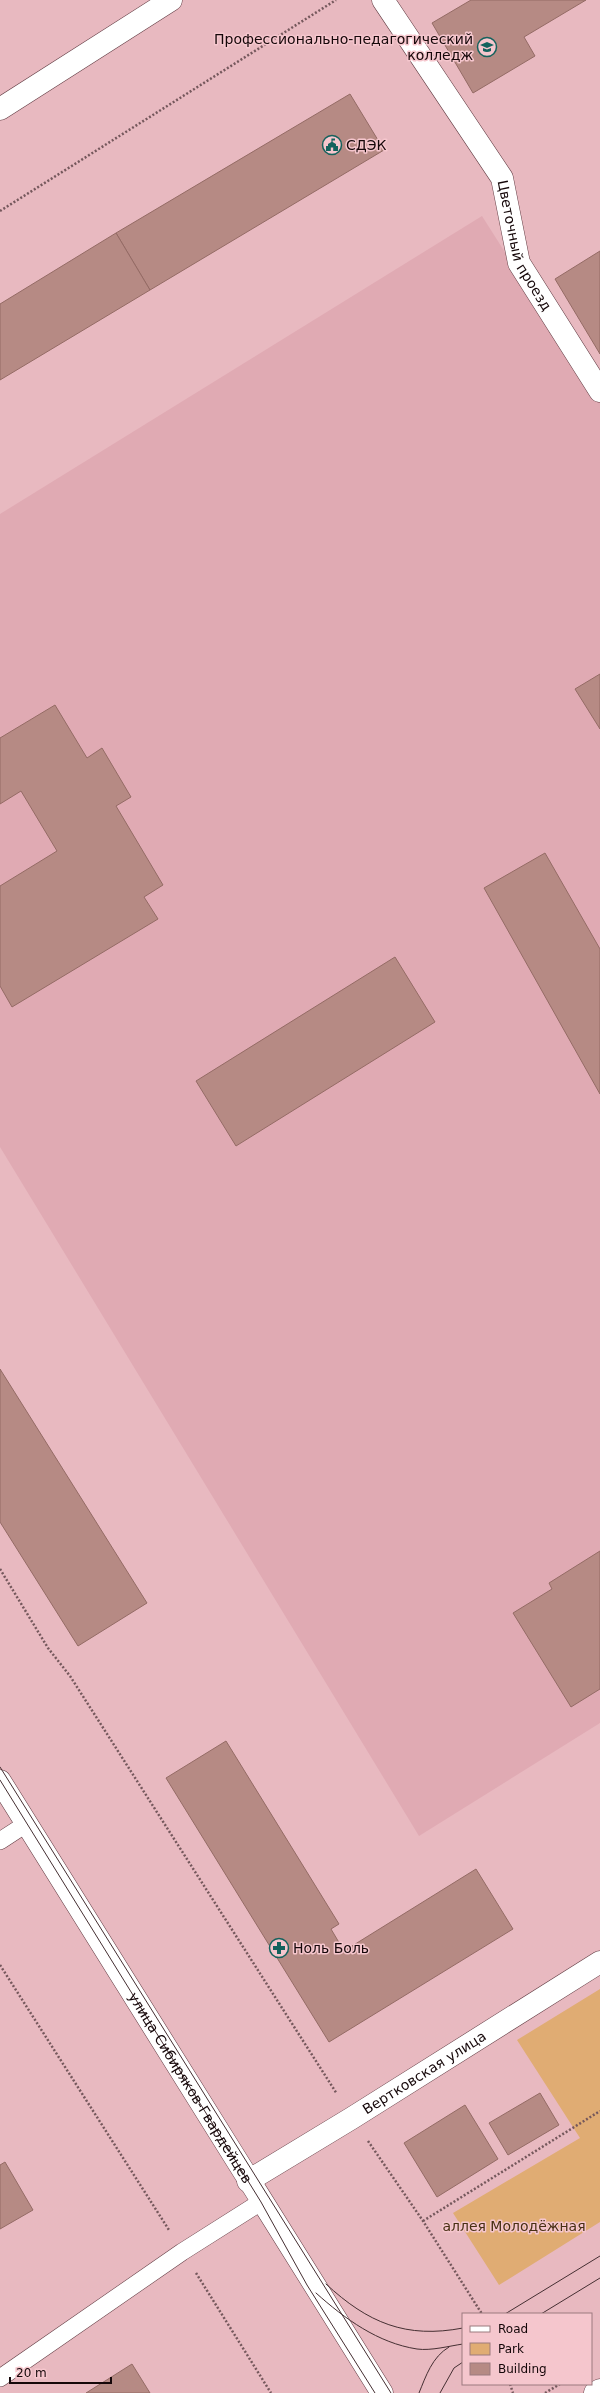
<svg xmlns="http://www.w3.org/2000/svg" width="600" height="2393" viewBox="0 0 600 2393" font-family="'DejaVu Sans',sans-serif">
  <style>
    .built { fill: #e0aab3 }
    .green { fill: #e0ac73 }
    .building { fill: #b68a84; stroke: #946b65 }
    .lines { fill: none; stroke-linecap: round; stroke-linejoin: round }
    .lane-casing { stroke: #613b42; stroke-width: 18 }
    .street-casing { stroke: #613b42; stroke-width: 23 }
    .secondary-casing { stroke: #613b42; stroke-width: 23 }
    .primary-casing { stroke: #613b42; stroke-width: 23 }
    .path { stroke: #75585c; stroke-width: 2.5; stroke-dasharray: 2 2; stroke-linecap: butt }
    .lane { stroke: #fff; stroke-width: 17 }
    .street { stroke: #fff; stroke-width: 22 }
    .secondary { stroke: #fff; stroke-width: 22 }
    .primary { stroke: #fff; stroke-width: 22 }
    .tram { stroke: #452f32; stroke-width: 1 }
    .labels { text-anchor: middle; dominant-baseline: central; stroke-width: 3; stroke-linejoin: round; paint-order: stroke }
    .poi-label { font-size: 14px; fill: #150709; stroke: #f5c6cd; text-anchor: start }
    .street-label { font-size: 14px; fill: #150709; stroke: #f5c6cd }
    .park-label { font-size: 14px; fill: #472f13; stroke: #f5c6cd }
  </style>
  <rect width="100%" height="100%" fill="#e8b9c0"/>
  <polygon class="built" points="482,216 600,402 600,1723 419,1836 0,1147 0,514"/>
  <polygon class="green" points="600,1989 600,2222 499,2285 453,2213 580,2138 517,2040"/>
  <g class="building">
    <polygon points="471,0 586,0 524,37 535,56 473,93 432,23"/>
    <polygon points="350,94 384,150 150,290 116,233"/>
    <polygon points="116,233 150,290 0,380 0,304"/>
    <polygon points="600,251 600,354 555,279"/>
    <polygon points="600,674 600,729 575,689"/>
    <polygon points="55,705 87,758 102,748 131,797 116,806 163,885 144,897 158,919 12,1007 0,986 0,886 57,851 21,791 0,804 0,738"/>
    <polygon points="545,853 600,949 600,1094 484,888"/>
    <polygon points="395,957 435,1022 236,1146 196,1081"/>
    <polygon points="0,1369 147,1603 78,1646 0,1522"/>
    <polygon points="600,1551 600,1689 571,1707 513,1613 552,1589 549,1583"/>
    <polygon points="226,1741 339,1924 331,1929 344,1951 476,1869 513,1929 329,2042 166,1778"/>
    <polygon points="540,2093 559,2125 508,2155 489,2123"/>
    <polygon points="465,2105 498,2159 437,2197 404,2143"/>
    <polygon points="5,2162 33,2210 0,2229 0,2165"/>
    <polygon points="132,2364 150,2393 86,2393"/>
  </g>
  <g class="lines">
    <defs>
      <g id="lane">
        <polyline points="0,1841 26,1824"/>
        <polyline points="0,2378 182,2252 261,2202"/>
      </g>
      <g id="street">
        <path id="s1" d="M 383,0 L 502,178 L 519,263 L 600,391"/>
        <path id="s2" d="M 248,2181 L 352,2118 L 600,1962"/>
      </g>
      <g id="secondary">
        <polyline points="0,1781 382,2393"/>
        <polyline points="595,2393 600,2390"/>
      </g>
      <polyline id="primary" points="0,109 171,0"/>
    </defs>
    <use href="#lane" class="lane-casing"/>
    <use href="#street" class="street-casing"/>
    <use href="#secondary" class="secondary-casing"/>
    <use href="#primary" class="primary-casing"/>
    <g class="path">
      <polyline points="0,211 336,0"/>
      <polyline points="0,1569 48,1648 70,1676 337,2094"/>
      <polyline points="0,1965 169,2230"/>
      <polyline points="368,2141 423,2221 482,2314"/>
      <polyline points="423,2221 600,2111"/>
      <polyline points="196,2273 271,2393"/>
      <polyline points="510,2384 513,2393"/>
      <polyline points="545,2393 560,2384"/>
    </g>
    <use href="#lane" class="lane"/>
    <use href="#street" class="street"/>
    <use href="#secondary" class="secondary"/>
    <use href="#primary" class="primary"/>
    <g class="tram">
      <polyline points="0,1767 391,2393"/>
      <path id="s3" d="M 0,1780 L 261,2202 L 307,2285 L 375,2393"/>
      <path d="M 326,2284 C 368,2323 406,2339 463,2328"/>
      <path d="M 316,2293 C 345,2319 378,2343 417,2349 C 431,2351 449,2346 463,2344"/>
      <polyline points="505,2314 600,2256"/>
      <polyline points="541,2314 600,2278"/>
      <path d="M 419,2393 C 426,2376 432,2357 449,2347"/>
      <polyline points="440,2393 454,2368 463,2362"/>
    </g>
  </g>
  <defs>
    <symbol id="university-ring" viewBox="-11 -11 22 22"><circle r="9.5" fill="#f5c6cd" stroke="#14625d" stroke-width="1.5"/><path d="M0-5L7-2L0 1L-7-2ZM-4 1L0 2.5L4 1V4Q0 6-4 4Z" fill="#14625d"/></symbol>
    <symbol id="civic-ring" viewBox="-11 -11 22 22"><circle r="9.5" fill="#f5c6cd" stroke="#14625d" stroke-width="1.5"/><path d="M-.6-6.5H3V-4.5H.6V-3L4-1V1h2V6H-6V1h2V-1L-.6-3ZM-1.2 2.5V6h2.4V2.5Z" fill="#14625d"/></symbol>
    <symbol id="pharmacy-ring" viewBox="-11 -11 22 22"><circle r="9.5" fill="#f5c6cd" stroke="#14625d" stroke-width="1.5"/><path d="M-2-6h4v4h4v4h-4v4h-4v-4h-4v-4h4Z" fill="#14625d"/></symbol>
  </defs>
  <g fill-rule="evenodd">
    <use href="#university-ring" x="476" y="36" width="22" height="22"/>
    <use href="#civic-ring" x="321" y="134" width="22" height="22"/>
    <use href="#pharmacy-ring" x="268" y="1937" width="22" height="22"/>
  </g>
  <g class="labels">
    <g class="poi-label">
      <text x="473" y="39" text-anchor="end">Профессионально-педагогический<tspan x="473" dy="16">колледж</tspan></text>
      <text x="346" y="145">СДЭК</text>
      <text x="293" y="1948">Ноль Боль</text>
    </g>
    <g class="street-label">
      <text stroke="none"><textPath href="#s1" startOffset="286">Цветочный проезд</textPath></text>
      <text stroke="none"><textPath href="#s2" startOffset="207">Вертковская улица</textPath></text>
      <text stroke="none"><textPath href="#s3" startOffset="362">улица Сибиряков-Гвардейцев</textPath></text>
    </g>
    <g class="park-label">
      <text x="514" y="2226">аллея Молодёжная</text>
    </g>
  </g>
  <rect x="462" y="2313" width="130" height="72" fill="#f5c6cd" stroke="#9b7a7f"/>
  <rect x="470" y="2326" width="20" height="6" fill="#ffffff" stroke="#9b7a7f"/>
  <text x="498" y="2333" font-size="12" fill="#150709">Road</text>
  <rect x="470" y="2343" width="20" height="12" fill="#e0ac73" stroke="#9b7a7f"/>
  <text x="498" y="2353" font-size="12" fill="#150709">Park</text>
  <rect x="470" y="2363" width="20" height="12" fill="#b68a84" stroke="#9b7a7f"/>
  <text x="498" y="2373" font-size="12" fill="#150709">Building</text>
  <path d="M10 2377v6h101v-6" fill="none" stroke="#150709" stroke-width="2"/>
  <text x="16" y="2377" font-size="12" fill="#150709" stroke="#f5c6cd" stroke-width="3" paint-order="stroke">20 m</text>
</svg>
